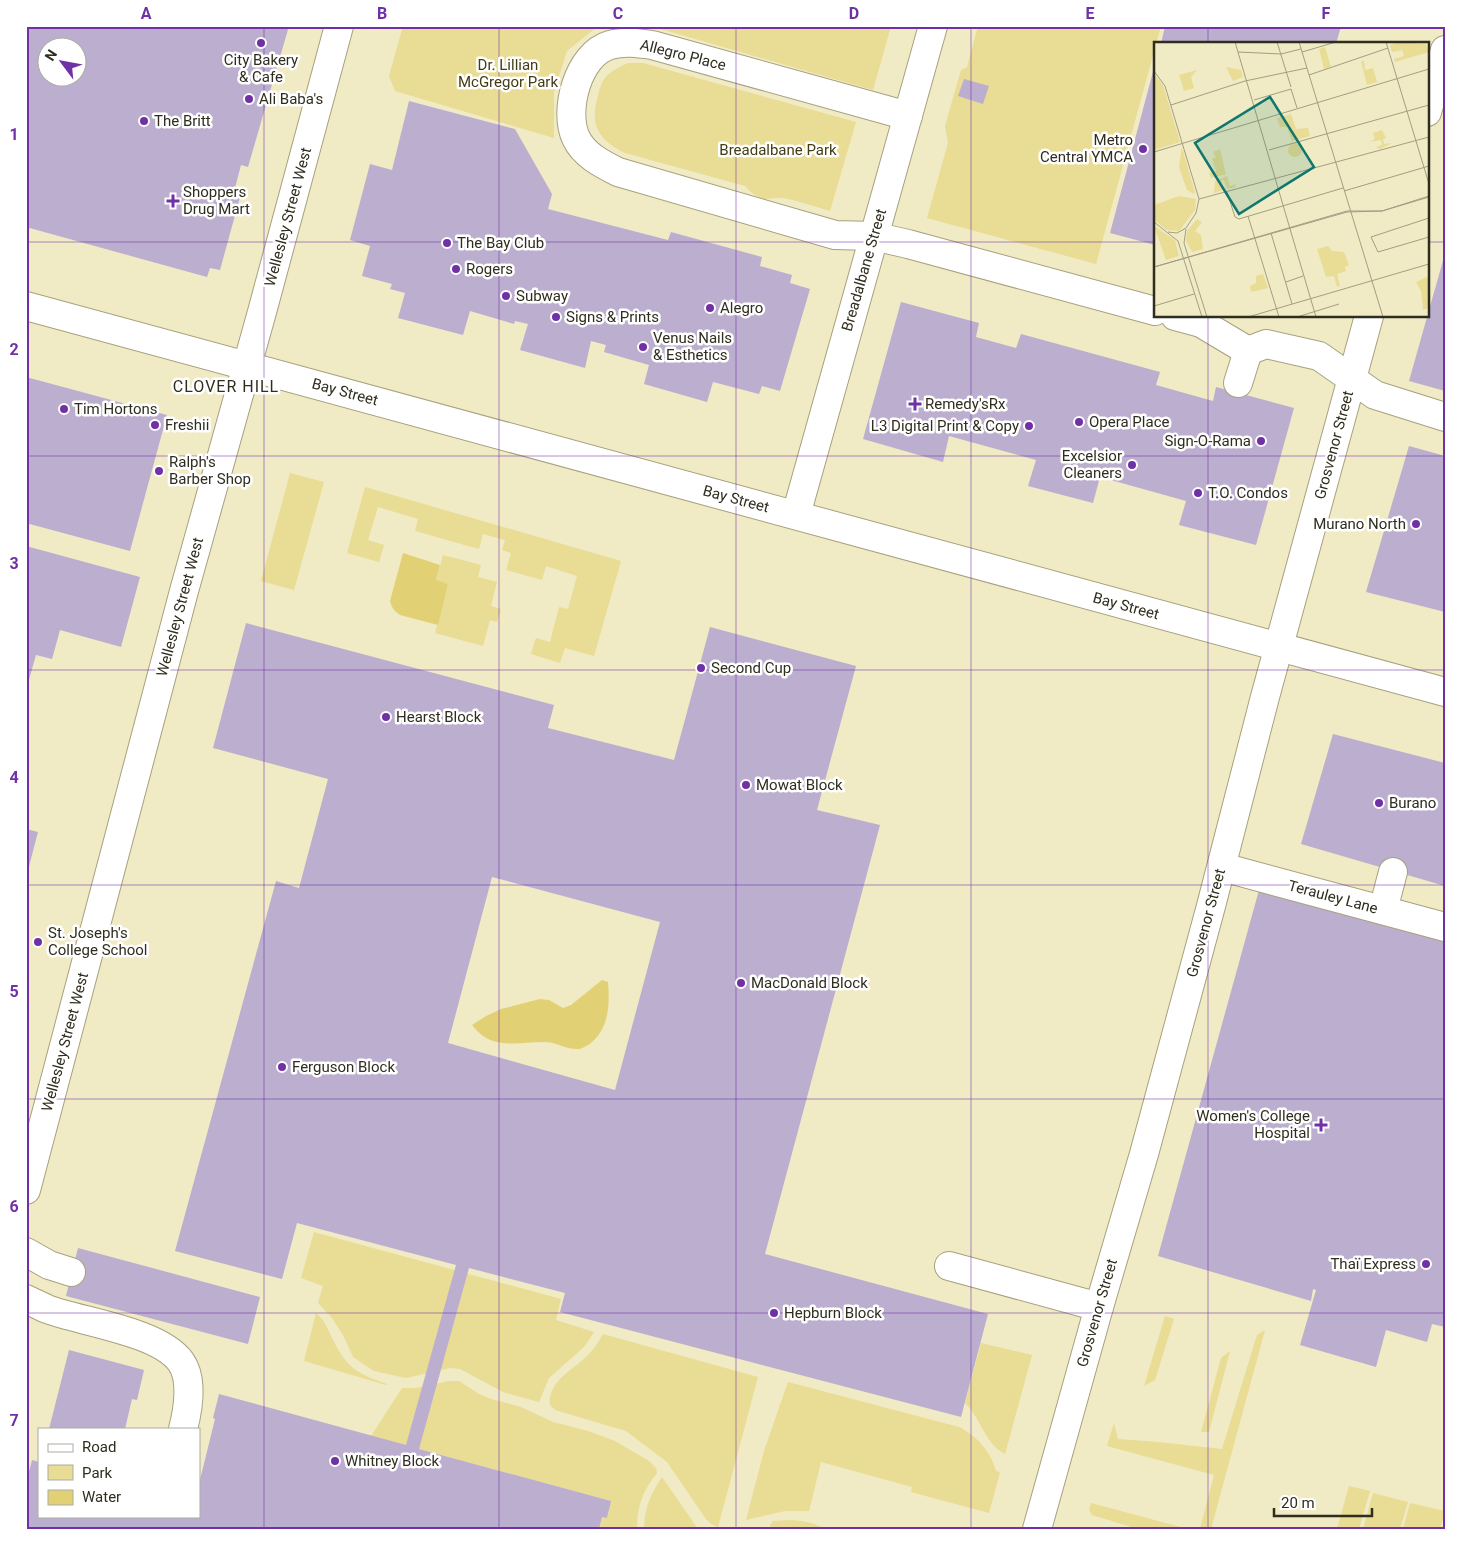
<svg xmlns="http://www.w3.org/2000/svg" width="1471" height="1555" viewBox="0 0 1471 1555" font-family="Roboto,sans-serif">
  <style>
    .green { fill: #e9dc94 }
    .water { fill: #e2d174 }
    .building { fill: #bcaecf; fill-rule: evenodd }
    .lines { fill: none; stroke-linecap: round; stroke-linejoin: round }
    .minor-casing { stroke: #a7a17e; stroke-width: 30 }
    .major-casing { stroke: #a7a17e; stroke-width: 30 }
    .minor { stroke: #fff; stroke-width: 28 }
    .major { stroke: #fff; stroke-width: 28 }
    .grid { fill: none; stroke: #7030a6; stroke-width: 1; stroke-opacity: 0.55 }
    .poi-dot { fill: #7030a6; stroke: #fff; stroke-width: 2 }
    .labels { text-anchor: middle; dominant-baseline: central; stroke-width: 5; stroke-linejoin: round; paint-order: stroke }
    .street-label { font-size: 15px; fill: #2f2d1e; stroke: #fff }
    .poi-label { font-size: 15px; fill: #2f2d1e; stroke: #fff; text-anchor: start }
    .park-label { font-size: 15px; fill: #433c14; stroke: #fff }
    .neighbourhood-label { font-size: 16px; letter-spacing: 1px; fill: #2f2d1e; stroke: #fff }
    .inset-road { fill: none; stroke: #a39e82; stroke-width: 1 }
    .view { fill: #0f766e; fill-opacity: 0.15; stroke: #0f766e; stroke-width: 2.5 }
    .inset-edge { fill: none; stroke: #2f2d1e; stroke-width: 2.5 }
    .neatline { fill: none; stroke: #7030a6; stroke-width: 2 }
    .grid-label { font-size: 16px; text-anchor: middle; font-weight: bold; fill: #7030a6 }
  </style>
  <rect width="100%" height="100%" fill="#f0eac5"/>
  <g class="green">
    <polygon points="403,26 598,26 567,51 554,92 554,138 395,91 389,76"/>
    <polygon points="650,26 891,26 873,90"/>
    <polygon points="978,26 1161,26 1096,264 927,218 948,143 945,126 961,70 967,67"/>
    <path d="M 628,63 L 643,63 L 856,122 L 830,211 C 816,207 802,202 788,199 C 766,195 765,207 745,186 L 625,153 C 599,140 589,125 598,96 C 599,91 601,83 605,78 C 610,71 620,67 628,63 Z"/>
    <polygon points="290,473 324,482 294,590 261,581"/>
    <polygon points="365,487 621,561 594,656 565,648 560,663 531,654 536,638 550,642 559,607 568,609 577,576 546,566 542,580 506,570 511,553 502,550 505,540 483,534 479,549 415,531 418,519 378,507 368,540 384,545 379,562 347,553"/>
    <polygon points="443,555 481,565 478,577 497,582 491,606 501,609 497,622 490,620 483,646 435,633 448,584 436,581"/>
    <polygon points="314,1232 561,1299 556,1320 594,1332 584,1347 549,1378 539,1402 503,1392 460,1369 450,1368 406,1378 374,1371 353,1357 343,1335 332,1318 318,1303 323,1286 301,1278"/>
    <path d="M 316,1313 C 324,1320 327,1327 331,1336 C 346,1367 355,1373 387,1384 L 386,1385 L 304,1361 Z"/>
    <polygon points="1165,1316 1174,1319 1155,1380 1144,1386"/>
    <polygon points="1265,1330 1211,1529 1200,1529 1214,1475 1107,1446 1114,1423 1118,1439 1158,1442 1222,1449 1257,1335"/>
    <path d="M 603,1334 L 758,1377 L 718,1527 L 711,1524 L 706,1519 L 667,1462 L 626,1431 L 555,1410 L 550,1405 C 547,1381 575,1369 589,1354 C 595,1348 599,1341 603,1334 Z"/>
    <path d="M 981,1343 L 1032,1355 L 1005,1454 C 985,1444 981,1418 965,1403 Z"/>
    <polygon points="1230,1351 1209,1432 1201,1432 1221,1358"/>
    <path d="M 449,1381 L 459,1381 L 479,1394 L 491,1399 L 521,1407 L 553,1422 L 588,1431 L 615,1441 L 649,1461 L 656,1468 L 657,1473 C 643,1490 637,1506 637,1529 L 599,1529 L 602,1517 L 607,1518 L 611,1501 L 371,1436 L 402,1388 L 416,1388 Z"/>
    <path d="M 788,1382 L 959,1427 C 976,1435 991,1452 996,1471 L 1000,1472 L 989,1513 L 911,1492 L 912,1487 L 821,1462 L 809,1511 L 785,1511 L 746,1520 L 764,1451 Z"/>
    <path d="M 662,1477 L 698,1529 L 644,1529 C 644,1508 651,1494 662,1477 Z"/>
    <polygon points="1349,1486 1370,1491 1359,1529 1337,1529"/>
    <polygon points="1373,1493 1408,1502 1400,1529 1363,1529"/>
    <polygon points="1091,1503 1188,1529 1138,1529 1092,1515 1089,1510"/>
    <polygon points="1410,1503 1445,1511 1440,1529 1403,1529"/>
    <path d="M 790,1520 C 803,1521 813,1522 825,1529 L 772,1529 L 770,1525 L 773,1521 Z"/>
  </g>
  <g class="water">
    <path d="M 403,553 L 440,565 L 436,580 L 448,584 L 438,625 L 400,615 C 394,611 392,608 390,601 Z"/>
    <path d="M 602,980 L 608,982 C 610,1005 609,1031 588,1045 C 584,1047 582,1049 577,1049 C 565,1049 556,1042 544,1042 C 517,1042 491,1051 472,1025 L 486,1016 L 501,1009 L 540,999 L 549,1000 L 563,1008 L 571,1005 Z"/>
  </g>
  <g class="building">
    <path d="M 26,26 L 289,26 L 248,167 L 241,165 L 235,188 L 242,190 L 220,270 L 210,268 L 207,277 L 26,227 ZM 48,48 L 78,48 L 78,78 L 48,78 Z"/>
    <polygon points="1165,26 1341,26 1336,44 1161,44"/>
    <polygon points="1154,68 1155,68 1155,245 1110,233"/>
    <polygon points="964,79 989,86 983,104 958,96"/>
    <polygon points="409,101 515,129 552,194 548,209 668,240 671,232 762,257 760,266 792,275 790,283 810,289 780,391 762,386 759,394 713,382 707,402 644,384 649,365 604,352 606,345 591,341 585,368 520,350 528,324 515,321 514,324 470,311 463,335 398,318 405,293 390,289 392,284 362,276 370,246 350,240 370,164 392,170"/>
    <polygon points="1444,257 1445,257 1445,391 1409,381"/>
    <polygon points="901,302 979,323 976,337 1016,348 1021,334 1160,372 1156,385 1213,401 1216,387 1294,408 1256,545 1179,525 1186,501 1100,477 1093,503 1028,486 1036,460 949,436 943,462 863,439"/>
    <polygon points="26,377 167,415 130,551 26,523"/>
    <polygon points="1409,446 1445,456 1445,612 1366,592"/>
    <polygon points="26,546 140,577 121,647 60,630 52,659 36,655 28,683 26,683"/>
    <path d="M 246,623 L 554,705 L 548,728 L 674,760 L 710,627 L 856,666 L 817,810 L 880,825 L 765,1254 L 988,1314 L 961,1417 L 560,1312 L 565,1293 L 469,1268 L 419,1449 L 611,1501 L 607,1518 L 602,1517 L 599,1529 L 26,1529 L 26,1483 L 32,1460 L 39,1462 L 39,1516 L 199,1516 L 199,1484 L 215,1419 L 213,1418 L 219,1394 L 406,1445 L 456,1265 L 297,1223 L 282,1279 L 175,1251 L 276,881 L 299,888 L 328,779 L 213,748 ZM 492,877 L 660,922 L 615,1090 L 448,1043 Z"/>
    <polygon points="1333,734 1445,763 1445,886 1301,844"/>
    <polygon points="26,829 38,832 27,874 26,874"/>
    <polygon points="1259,890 1445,942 1445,1327 1432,1324 1427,1342 1386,1330 1376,1367 1300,1345 1316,1290 1313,1289 1311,1301 1158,1256"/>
    <polygon points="78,1248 260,1297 248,1344 66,1296"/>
    <polygon points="69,1350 144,1370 137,1400 132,1399 125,1429 49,1429"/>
  </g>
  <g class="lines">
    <defs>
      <g id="minor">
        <polyline points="1427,112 1445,50"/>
        <path d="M 908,116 L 652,45 C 638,43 624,41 610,45 C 578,54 563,111 576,138 C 584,155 602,164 618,172 L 835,235 L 873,236 L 908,244 L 1155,311"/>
        <polyline points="1175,316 1201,323 1248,351 1266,344 1319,356 1375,395 1445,417"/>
        <polyline points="1238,383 1248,351"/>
        <polyline points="796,515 933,26"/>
        <polyline points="1222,867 1445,927"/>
        <polyline points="1383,910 1393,872"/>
        <polyline points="26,1190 184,591 262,312 339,26"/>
        <polyline points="26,1252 49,1265 71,1272"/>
        <polyline points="949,1266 1099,1307"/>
        <path d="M 26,1299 C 33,1302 40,1306 47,1309 C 81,1322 159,1331 181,1362 C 193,1379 188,1410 183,1429"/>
        <polyline points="1037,1529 1099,1307 1144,1154 1211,906 1265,697 1369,316"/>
      </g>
      <polyline id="major" points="26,306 1445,692"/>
    </defs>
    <use href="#minor" class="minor-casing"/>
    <use href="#major" class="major-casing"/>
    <use href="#minor" class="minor"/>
    <use href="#major" class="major"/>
  </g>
  <path class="grid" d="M 264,26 L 264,1529M 499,26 L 499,1529M 736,26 L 736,1529M 971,26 L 971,1529M 1208,26 L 1208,44M 26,242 L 1155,242M 1427,242 L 1445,242M 1208,316 L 1208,1529M 26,456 L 1445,456M 26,670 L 1445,670M 26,885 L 1445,885M 26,1099 L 1445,1099M 26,1313 L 1445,1313"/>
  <g class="poi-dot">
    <circle cx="261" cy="43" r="5"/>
    <circle cx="249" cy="99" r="5"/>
    <circle cx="144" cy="121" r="5"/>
    <circle cx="1143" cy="149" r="5"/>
    <path d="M170.5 193.5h5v5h5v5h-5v5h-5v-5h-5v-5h5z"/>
    <circle cx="447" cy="243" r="5"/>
    <circle cx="456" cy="269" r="5"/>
    <circle cx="506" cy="296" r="5"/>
    <circle cx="710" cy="308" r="5"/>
    <circle cx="556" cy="317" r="5"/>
    <circle cx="643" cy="347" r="5"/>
    <path d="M912.5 396.5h5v5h5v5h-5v5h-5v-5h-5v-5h5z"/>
    <circle cx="64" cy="409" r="5"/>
    <circle cx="1079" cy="422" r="5"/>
    <circle cx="155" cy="425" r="5"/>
    <circle cx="1029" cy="426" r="5"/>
    <circle cx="1261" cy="441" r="5"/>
    <circle cx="1132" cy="465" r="5"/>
    <circle cx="159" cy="471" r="5"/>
    <circle cx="1198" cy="493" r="5"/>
    <circle cx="1416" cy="524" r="5"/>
    <circle cx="701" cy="668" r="5"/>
    <circle cx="386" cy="717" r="5"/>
    <circle cx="746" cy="785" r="5"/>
    <circle cx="1379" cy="803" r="5"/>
    <circle cx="38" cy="942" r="5"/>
    <circle cx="741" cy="983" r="5"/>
    <circle cx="282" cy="1067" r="5"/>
    <path d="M1318.5 1117.5h5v5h5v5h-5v5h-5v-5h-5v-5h5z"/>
    <circle cx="1426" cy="1264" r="5"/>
    <circle cx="774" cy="1313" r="5"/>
    <circle cx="335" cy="1461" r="5"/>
  </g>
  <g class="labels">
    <g class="street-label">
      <text transform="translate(683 55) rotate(14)">Allegro Place</text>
      <text transform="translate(288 217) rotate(-75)">Wellesley Street West</text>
      <text transform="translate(864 270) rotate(-74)">Breadalbane Street</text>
      <text transform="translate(345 392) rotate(15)">Bay Street</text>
      <text transform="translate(1334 445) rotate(-75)">Grosvenor Street</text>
      <text transform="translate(736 499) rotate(15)">Bay Street</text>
      <text transform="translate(1126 606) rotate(15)">Bay Street</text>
      <text transform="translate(180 607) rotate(-75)">Wellesley Street West</text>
      <text transform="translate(1333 897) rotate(15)">Terauley Lane</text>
      <text transform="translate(1206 923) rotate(-75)">Grosvenor Street</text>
      <text transform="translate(65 1042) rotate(-75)">Wellesley Street West</text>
      <text transform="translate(1097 1313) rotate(-74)">Grosvenor Street</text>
    </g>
    <g class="poi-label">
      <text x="261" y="60" text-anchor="middle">City Bakery<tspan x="261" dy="17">&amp; Cafe</tspan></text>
      <text x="259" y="99">Ali Baba's</text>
      <text x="154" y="121">The Britt</text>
      <text x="1133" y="140" text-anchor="end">Metro<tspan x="1133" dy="17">Central YMCA</tspan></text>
      <text x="183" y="192">Shoppers<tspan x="183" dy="17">Drug Mart</tspan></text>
      <text x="457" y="243">The Bay Club</text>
      <text x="466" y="269">Rogers</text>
      <text x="516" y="296">Subway</text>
      <text x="720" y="308">Alegro</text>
      <text x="566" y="317">Signs &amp; Prints</text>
      <text x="653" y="338">Venus Nails<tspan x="653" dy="17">&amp; Esthetics</tspan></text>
      <text x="925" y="404">Remedy'sRx</text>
      <text x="74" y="409">Tim Hortons</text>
      <text x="1089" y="422">Opera Place</text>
      <text x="165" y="425">Freshii</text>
      <text x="1019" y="426" text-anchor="end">L3 Digital Print &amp; Copy</text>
      <text x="1251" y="441" text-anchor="end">Sign-O-Rama</text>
      <text x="1122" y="456" text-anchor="end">Excelsior<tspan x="1122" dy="17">Cleaners</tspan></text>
      <text x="169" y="462">Ralph's<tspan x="169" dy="17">Barber Shop</tspan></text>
      <text x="1208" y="493">T.O. Condos</text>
      <text x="1406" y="524" text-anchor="end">Murano North</text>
      <text x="711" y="668">Second Cup</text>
      <text x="396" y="717">Hearst Block</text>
      <text x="756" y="785">Mowat Block</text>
      <text x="1389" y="803">Burano</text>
      <text x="48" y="933">St. Joseph's<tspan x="48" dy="17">College School</tspan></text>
      <text x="751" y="983">MacDonald Block</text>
      <text x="292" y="1067">Ferguson Block</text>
      <text x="1310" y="1116" text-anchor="end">Women's College<tspan x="1310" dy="17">Hospital</tspan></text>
      <text x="1416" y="1264" text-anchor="end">Thaï Express</text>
      <text x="784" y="1313">Hepburn Block</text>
      <text x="345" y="1461">Whitney Block</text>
    </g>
    <g class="park-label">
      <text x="508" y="65">Dr. Lillian<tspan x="508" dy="17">McGregor Park</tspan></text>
      <text x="778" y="150">Breadalbane Park</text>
    </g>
    <g class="neighbourhood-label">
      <text x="226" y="386">CLOVER HILL</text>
    </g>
  </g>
  <g transform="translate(1154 42)">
    <rect width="275" height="275" fill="#f0eac5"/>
    <path d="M 244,0 L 272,2 L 275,10 L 241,20 L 240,17 L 250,14 L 248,8 L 238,10 L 236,3 ZM 171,5 L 177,25 L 170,27 L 165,7 ZM 207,19 L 210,19 L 211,28 L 219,26 L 223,40 L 213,43 ZM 72,25 L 87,28 L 89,35 L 79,39 ZM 43,28 L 37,35 L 40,46 L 30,49 L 25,33 ZM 0,32 L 9,43 L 26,100 L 0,108 ZM 137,72 L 142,87 L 154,86 L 156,94 L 138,99 L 133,85 L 126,85 L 123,76 ZM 228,88 L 232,96 L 229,97 L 230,102 L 238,101 L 226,107 L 222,105 L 228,103 L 227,98 L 216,100 L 221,97 L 219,91 ZM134 108a7 7 0 1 1 14 0a7 7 0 1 1-14 0ZM 28,105 L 41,151 L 40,152 L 33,148 L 25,125 ZM 66,107 L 72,132 L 57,136 L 55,131 L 62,129 L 58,116 L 62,116 L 59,110 ZM 73,134 L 76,144 L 81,142 L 82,145 L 73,147 L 70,138 L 67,139 L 70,148 L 60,151 L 61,139 ZM 25,154 L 42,157 L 41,168 L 25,189 L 13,188 L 0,178 L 0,163 ZM 43,177 L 48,180 L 41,189 L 47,193 L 49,207 L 38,210 L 32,199 L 33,189 ZM 0,184 L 21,198 L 25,214 L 12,218 ZM 174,204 L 178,209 L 190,210 L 195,223 L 191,225 L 192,229 L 183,232 L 186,244 L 183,245 L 180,234 L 172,235 L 163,207 ZM 109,232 L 114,246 L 97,250 L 96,244 L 102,241 L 102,234 ZM 275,234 L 275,266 L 269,268 L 267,249 L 262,240 Z" fill="#e9dc94"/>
    <path class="inset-road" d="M 81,0 L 162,275M 123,0 L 137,45M 145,0 L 229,275M 232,0 L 275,142M 84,10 L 127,12 L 147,7M 148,10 L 182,0M 0,29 L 11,44 L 45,157 L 42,171 L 32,186 L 23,191 L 14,190M 155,33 L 234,6M 100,58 L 137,47 L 143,66M 17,63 L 91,39 L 153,26M 115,108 L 275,63M 0,110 L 275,27M 190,149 L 275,124M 73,150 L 81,175 L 85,177 L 189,146M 45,157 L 275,95M 94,174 L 125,275M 275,176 L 217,195 L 224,210 L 275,195M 0,180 L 24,199 L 48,275M 32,187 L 30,201 L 53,275M 117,191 L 138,262M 0,225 L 193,170 L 228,169 L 275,155M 0,225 L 193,169 L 228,169 L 275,154M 132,240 L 149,234M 0,264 L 40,252M 94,275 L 275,222M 143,275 L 185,262"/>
    <path class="view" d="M 116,55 L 160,125 L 85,172 L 41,101 Z"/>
    <rect width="275" height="275" class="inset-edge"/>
  </g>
  <rect width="1471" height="1555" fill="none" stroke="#ffffff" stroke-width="55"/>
  <rect x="38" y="1428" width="162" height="90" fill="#ffffff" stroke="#acaba5"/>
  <rect x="48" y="1444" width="25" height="8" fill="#ffffff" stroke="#acaba5"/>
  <text x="82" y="1452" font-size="15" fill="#2f2d1e">Road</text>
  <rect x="48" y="1465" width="25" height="15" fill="#e9dc94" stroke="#acaba5"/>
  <text x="82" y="1478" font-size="15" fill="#2f2d1e">Park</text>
  <rect x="48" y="1490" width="25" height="15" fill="#e2d174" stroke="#acaba5"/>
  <text x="82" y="1502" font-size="15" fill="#2f2d1e">Water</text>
  <g transform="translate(62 62) rotate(302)"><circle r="24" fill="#ffffff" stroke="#acaba5"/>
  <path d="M0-4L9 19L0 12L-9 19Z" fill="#7030a6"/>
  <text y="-8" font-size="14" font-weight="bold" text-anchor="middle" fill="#2f2d1e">N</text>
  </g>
  <path d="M1274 1508v8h98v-8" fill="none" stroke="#2f2d1e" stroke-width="2.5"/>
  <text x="1281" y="1508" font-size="15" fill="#2f2d1e" stroke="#ffffff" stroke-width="4" paint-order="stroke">20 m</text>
  <rect x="28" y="28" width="1416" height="1500" class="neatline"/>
  <g class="grid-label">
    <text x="146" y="19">A</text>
    <text x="382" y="19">B</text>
    <text x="618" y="19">C</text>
    <text x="854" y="19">D</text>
    <text x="1090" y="19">E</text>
    <text x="1326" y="19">F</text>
    <text x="14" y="140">1</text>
    <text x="14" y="355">2</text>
    <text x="14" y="569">3</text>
    <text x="14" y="783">4</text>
    <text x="14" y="997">5</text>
    <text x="14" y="1212">6</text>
    <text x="14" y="1426">7</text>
  </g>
</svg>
